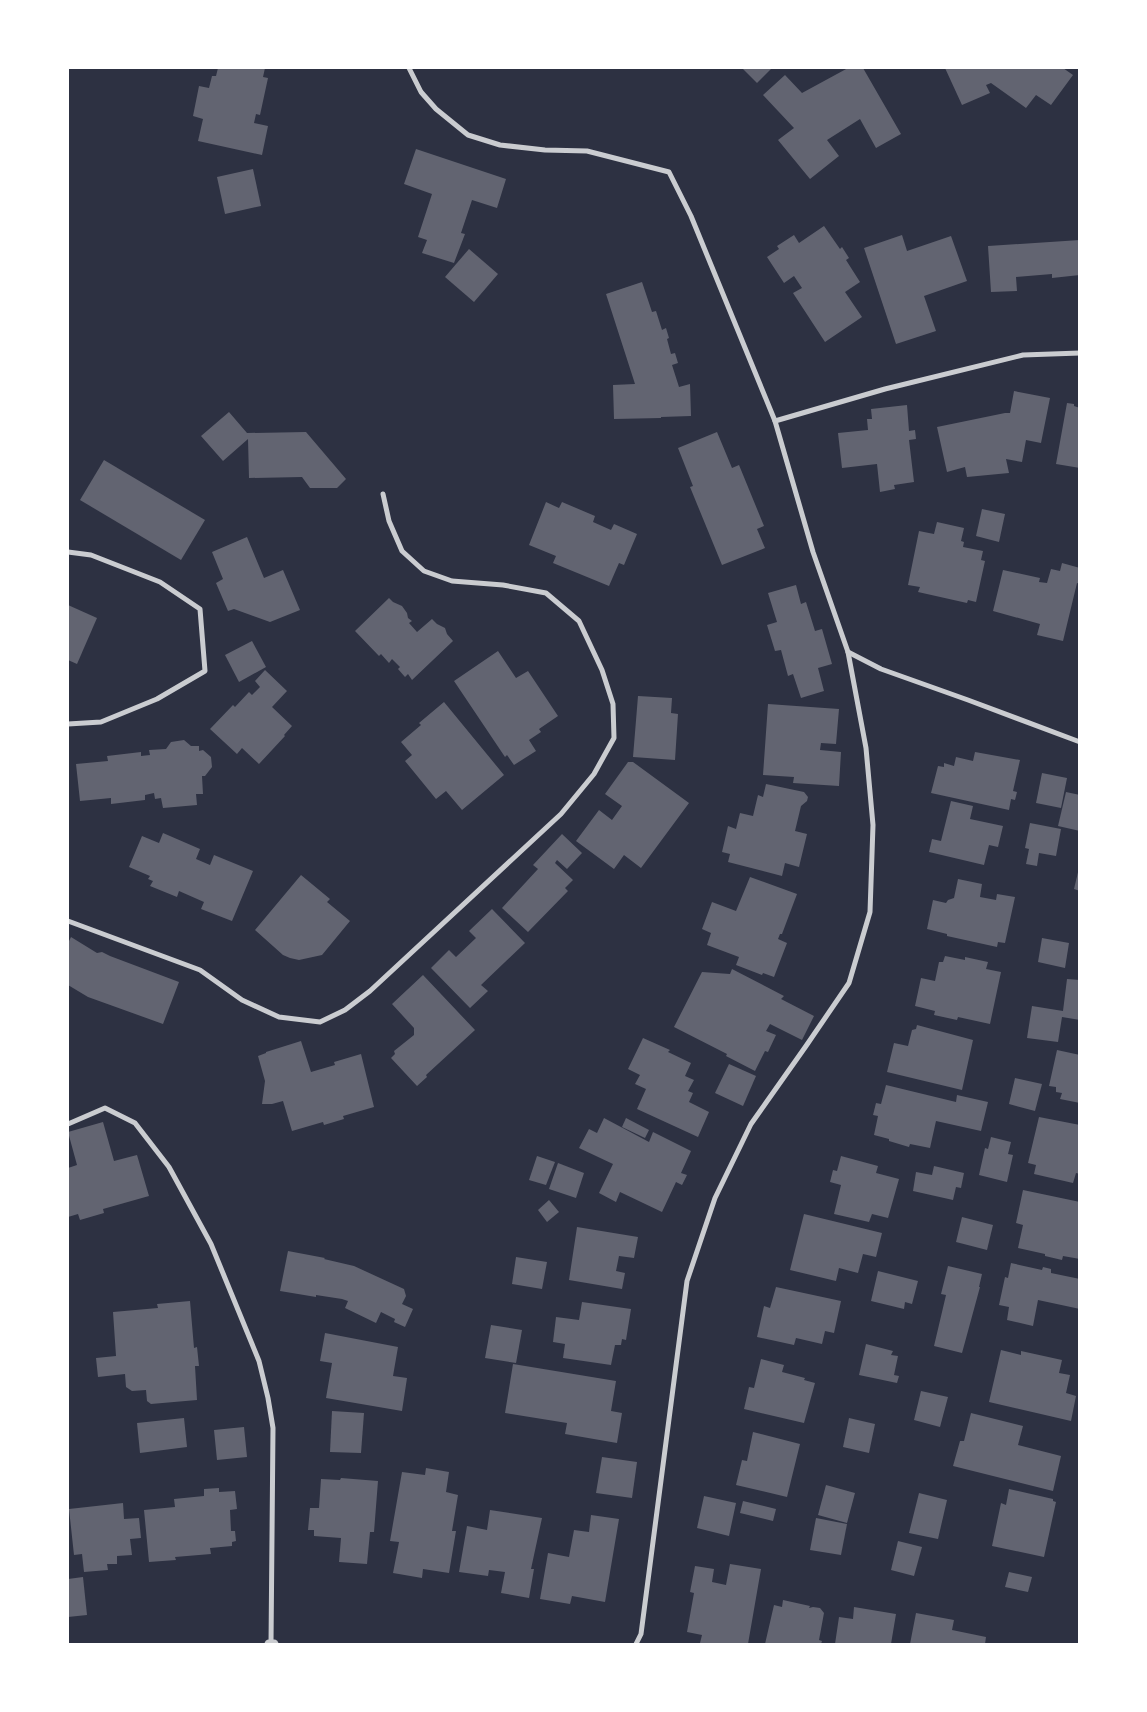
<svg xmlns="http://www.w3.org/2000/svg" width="1147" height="1712" viewBox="0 0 1147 1712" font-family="Overpass,sans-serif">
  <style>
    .building { fill: #626471 }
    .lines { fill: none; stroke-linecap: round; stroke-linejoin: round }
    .minor { stroke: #caccd0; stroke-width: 5 }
    .tertiary { stroke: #caccd0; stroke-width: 9 }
  </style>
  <rect width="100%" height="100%" fill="#2d3142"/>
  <g class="building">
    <polygon points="218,68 265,68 263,77 268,78 260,115 256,114 254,123 268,126 262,155 198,141 203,119 193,116 199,86 209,88 212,76 216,76"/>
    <polygon points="742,68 772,68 757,83"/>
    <polygon points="848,68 863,68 901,134 876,148 860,119 827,140 839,156 810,179 778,140 794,128 763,95 785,75 802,93"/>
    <polygon points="945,68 1063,68 1073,75 1051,105 1036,95 1026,108 991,83 986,85 990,93 962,105"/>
    <polygon points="416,149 506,179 497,208 472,200 461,233 465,234 454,263 422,253 427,240 418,237 432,194 404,184"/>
    <polygon points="253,169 261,206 225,214 217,177"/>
    <polygon points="824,226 840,249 842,247 849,258 846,260 860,282 845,292 862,317 825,342 793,293 802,288 794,276 784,283 767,257 779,249 777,246 794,235 799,243"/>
    <polygon points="902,235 907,251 951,236 967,281 924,296 936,331 896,344 864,248"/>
    <polygon points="1080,240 1080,275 1052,278 1052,274 1016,277 1017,291 991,292 988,246"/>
    <polygon points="469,249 498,274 474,302 445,277"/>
    <polygon points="642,282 652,312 656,311 662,330 666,328 669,338 667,339 671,354 675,353 678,363 672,365 679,387 690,384 691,416 661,417 661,418 614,419 613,385 635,384 606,294"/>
    <polygon points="1014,391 1050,398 1041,443 1026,440 1022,462 1006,459 1009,473 967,477 965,467 947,472 937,427 1005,413 1010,413"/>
    <polygon points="1067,403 1074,404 1074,406 1080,408 1080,468 1056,464"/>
    <polygon points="907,405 909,431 915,430 916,439 909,440 914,482 894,485 895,489 880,492 877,464 842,468 838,433 868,430 867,419 872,419 871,409"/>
    <polygon points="229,412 247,433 306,432 346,479 337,488 310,488 302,477 249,478 248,439 223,461 201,436"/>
    <polygon points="717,432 732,468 739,465 764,526 757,529 765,548 722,565 690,487 693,486 678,448"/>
    <polygon points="104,460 205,520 181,560 80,500"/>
    <polygon points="546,502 559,508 562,502 595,516 593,522 611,530 614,524 637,534 624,565 619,563 609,586 553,563 556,556 529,545"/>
    <polygon points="982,509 1005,514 999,542 976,536"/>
    <polygon points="937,522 964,528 961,541 964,542 963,547 983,551 981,560 985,561 976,602 968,600 967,603 918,592 920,587 908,585 919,531 934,534"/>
    <polygon points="247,537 264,578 283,570 300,610 270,622 234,609 228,611 216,583 223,579 212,552"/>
    <polygon points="1062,563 1080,568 1080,584 1077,583 1063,641 1037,635 1040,624 993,611 1003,570 1040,578 1039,582 1047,583 1051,569 1060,571"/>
    <polygon points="796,585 801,604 806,602 815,631 822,629 832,664 818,668 824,691 801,698 793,674 788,676 781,650 775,651 767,625 777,622 768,593"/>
    <polygon points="389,598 393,602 402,606 407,613 408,618 412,621 409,623 417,632 432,619 437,624 445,628 447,634 453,641 412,680 408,674 405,677 398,669 400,667 392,659 389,663 381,654 379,656 355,631"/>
    <polygon points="68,605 97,618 77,664 68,660"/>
    <polygon points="252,641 266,667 239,682 225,655"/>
    <polygon points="498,651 516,678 528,671 558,716 539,729 541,732 529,740 536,751 514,765 507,755 505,757 454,681"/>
    <polygon points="265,670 287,691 272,707 292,726 284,735 285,736 259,764 242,748 237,754 210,729 233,705 235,707 249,692 252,695 260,687 255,681"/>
    <polygon points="638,696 672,698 671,713 678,714 675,760 633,757"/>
    <polygon points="444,702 504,775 462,810 446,791 436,799 405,761 412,755 401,742 421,725 419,723"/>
    <polygon points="768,704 839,709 836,744 821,743 820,750 841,752 839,786 793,783 794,777 763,775"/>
    <polygon points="184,740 191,746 199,746 199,751 203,750 211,757 212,767 205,776 202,776 203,794 196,794 197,805 163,808 161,798 155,799 154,793 145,795 145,800 111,804 111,798 80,801 76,764 108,761 107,756 141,752 141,756 150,755 149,750 166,749 171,742"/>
    <polygon points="975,752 1020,760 1013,791 1017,792 1015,800 1011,799 1009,810 931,793 938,766 944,767 944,763 954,766 956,757 973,761"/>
    <polygon points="628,762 633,762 689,803 641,868 624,855 614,869 576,841 599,810 612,820 622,806 605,794"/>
    <polygon points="1042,773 1067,778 1061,808 1036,803"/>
    <polygon points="766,784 804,792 808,797 807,801 801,806 795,831 807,834 799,867 785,863 782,876 728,862 730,854 722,852 728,826 736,829 740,813 753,816 758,795 763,797"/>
    <polygon points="1066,792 1080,795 1080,831 1058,826"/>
    <polygon points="951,801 973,806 970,819 1003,826 998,847 989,845 984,865 929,852 932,839 941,841"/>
    <polygon points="1030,823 1061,829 1056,856 1039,853 1037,866 1026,864 1029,849 1025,848"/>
    <polygon points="163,833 200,849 196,859 210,865 214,855 253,871 232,921 201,909 204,902 179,891 177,897 150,886 153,881 148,879 150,876 129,867 142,836 159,843"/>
    <polygon points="562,834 582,853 567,869 557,860 555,863 573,880 565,888 568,891 528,932 502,908 538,869 533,865"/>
    <polygon points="1079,868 1080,868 1080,891 1074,889"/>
    <polygon points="301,875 330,899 327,902 350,921 322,955 299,960 290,958 283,955 255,930"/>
    <polygon points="750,877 797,894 782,934 780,934 778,939 787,943 774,977 763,973 762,975 736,965 739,957 707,945 711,933 702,929 712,902 736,911"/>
    <polygon points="958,879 982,884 980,897 996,900 997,894 1015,897 1005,943 998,942 997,947 947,936 947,934 927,929 933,900 946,903 948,900 954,898"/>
    <polygon points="492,909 525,943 481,985 488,991 470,1008 431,968 449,950 456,957 476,938 469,931"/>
    <polygon points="71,937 97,953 102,952 110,956 179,982 163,1024 88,997 68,985 68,943"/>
    <polygon points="1042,938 1069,943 1065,968 1038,962"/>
    <polygon points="945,956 965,960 965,957 988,962 986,969 1001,972 990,1024 958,1017 957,1020 934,1015 935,1011 915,1006 921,978 935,981 939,962 943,962"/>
    <polygon points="732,969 784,996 781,999 814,1016 802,1040 770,1024 766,1031 776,1035 768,1052 765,1051 755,1071 726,1056 727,1054 674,1027 702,972 730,974"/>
    <polygon points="423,975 475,1030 426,1075 427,1077 417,1086 391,1058 395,1054 394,1051 414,1035 414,1028 392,1004"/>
    <polygon points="1067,979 1080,980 1080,1020 1062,1017 1058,1042 1027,1038 1032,1006 1063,1011"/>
    <polygon points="917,1025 973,1040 962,1090 887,1072 894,1043 908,1046 912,1030 916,1029"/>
    <polygon points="643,1038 670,1050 668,1052 691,1063 685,1076 694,1080 688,1091 693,1093 689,1102 709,1112 698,1137 637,1109 646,1089 635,1084 640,1075 628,1069"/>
    <polygon points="301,1041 311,1072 335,1065 334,1062 361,1054 374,1107 343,1116 344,1119 324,1125 323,1122 292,1131 283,1101 272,1104 262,1104 265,1081 258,1056 266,1053 266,1052"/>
    <polygon points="1057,1050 1080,1055 1080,1103 1060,1099 1062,1093 1056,1092 1056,1087 1049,1086"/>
    <polygon points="729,1064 756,1076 743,1106 715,1093"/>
    <polygon points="1015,1078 1042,1084 1035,1111 1009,1104"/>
    <polygon points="886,1085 956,1102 957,1095 988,1102 981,1131 936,1121 930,1148 910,1144 909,1147 889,1141 889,1139 874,1135 878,1116 873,1115 876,1103 881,1104"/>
    <polygon points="1039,1117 1080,1125 1080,1174 1076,1173 1073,1183 1034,1174 1036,1165 1028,1163"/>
    <polygon points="604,1118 649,1142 653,1132 691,1151 681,1173 687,1175 682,1185 676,1182 662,1212 620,1192 616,1202 599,1193 613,1164 579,1148 589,1129 597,1133"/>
    <polygon points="626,1118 649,1130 645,1138 622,1127"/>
    <polygon points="103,1122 114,1161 137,1155 149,1196 103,1209 104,1213 80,1220 78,1214 68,1217 68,1168 77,1165 68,1132"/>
    <polygon points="991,1137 1011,1142 1008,1154 1013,1155 1007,1182 979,1175 985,1148 988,1149"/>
    <polygon points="537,1156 555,1162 546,1185 529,1180"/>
    <polygon points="841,1156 878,1166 876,1173 899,1179 888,1218 872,1214 869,1222 834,1214 841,1185 830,1182 833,1170 837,1171"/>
    <polygon points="558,1163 584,1173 576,1198 549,1189"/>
    <polygon points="934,1166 964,1173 961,1188 956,1187 953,1200 913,1191 916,1172 932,1175"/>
    <polygon points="1023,1190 1080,1202 1080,1259 1063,1256 1062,1260 1045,1256 1045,1254 1018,1248 1023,1225 1016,1223"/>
    <polygon points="549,1200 559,1212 547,1222 538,1210"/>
    <polygon points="804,1214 882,1233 876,1257 863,1254 858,1273 839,1268 836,1281 790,1270"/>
    <polygon points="962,1217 993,1225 987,1250 956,1242"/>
    <polygon points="577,1227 638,1237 634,1258 619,1256 616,1271 625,1273 622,1289 569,1280"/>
    <polygon points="288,1251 325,1258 324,1259 354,1266 404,1289 406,1296 402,1304 413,1309 405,1327 394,1322 395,1319 381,1312 376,1323 345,1308 348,1301 342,1299 316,1295 316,1297 280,1291"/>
    <polygon points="516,1257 547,1262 542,1289 512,1284"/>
    <polygon points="1011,1263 1042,1270 1043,1267 1051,1269 1051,1273 1080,1279 1080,1309 1038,1300 1033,1326 1007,1320 1009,1307 999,1305 1005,1277 1008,1278"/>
    <polygon points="948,1266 982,1274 979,1287 980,1287 962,1353 934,1346 946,1295 941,1294"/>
    <polygon points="878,1271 918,1281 912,1304 905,1302 904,1309 871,1301"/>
    <polygon points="776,1287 841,1301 834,1333 825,1331 822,1344 796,1338 794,1345 757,1337 764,1306 770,1308"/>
    <polygon points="190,1301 194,1348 197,1347 199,1366 195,1366 197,1400 151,1404 147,1401 146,1390 132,1391 126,1387 125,1374 98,1377 96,1358 116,1356 113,1312 158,1308 157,1304"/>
    <polygon points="582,1302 631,1309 626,1340 622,1339 621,1345 615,1345 611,1365 563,1358 565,1344 553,1342 556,1317 579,1320"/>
    <polygon points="491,1325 522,1330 516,1363 485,1358"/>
    <polygon points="325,1333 398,1347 393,1376 407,1378 402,1411 326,1398 332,1363 320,1361"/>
    <polygon points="866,1344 893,1351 891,1355 898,1356 894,1375 899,1376 897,1383 859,1375"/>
    <polygon points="1001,1350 1021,1355 1021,1351 1062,1360 1059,1373 1070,1375 1066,1393 1076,1396 1071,1421 989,1402"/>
    <polygon points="761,1359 784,1365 782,1372 805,1378 804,1380 815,1383 804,1423 744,1409 749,1387 754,1388"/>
    <polygon points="513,1364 616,1381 611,1411 622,1413 617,1443 565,1434 567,1423 505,1413"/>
    <polygon points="921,1391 948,1397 940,1427 914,1420"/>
    <polygon points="332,1411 364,1413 361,1453 330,1452"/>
    <polygon points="971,1413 1023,1426 1018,1445 1061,1456 1053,1491 953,1466 960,1441 964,1441"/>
    <polygon points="184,1418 187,1447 140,1453 137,1423"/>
    <polygon points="849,1418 875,1424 869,1453 843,1447"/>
    <polygon points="244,1427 247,1457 217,1460 214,1430"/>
    <polygon points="753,1432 800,1444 787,1497 736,1485 742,1460 747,1461"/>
    <polygon points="602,1457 637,1462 632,1498 596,1493"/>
    <polygon points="426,1468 449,1472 446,1492 458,1495 452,1531 456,1531 449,1573 423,1569 422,1578 393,1573 399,1542 390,1541 402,1472 425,1475"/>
    <polygon points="341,1478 378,1481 374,1532 370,1532 367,1564 339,1562 341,1538 314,1536 314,1530 308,1530 310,1508 319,1508 321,1479 340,1480"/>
    <polygon points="826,1485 855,1493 847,1523 818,1515"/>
    <polygon points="219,1488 219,1492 235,1491 237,1509 230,1510 231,1531 235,1531 236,1541 232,1542 232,1546 210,1548 211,1554 175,1557 176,1560 149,1562 144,1510 175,1507 174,1499 204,1496 204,1489"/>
    <polygon points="1009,1489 1053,1499 1053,1501 1056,1502 1044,1557 992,1546 1001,1503 1006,1505"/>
    <polygon points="919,1493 947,1500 938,1539 909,1533"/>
    <polygon points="704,1496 736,1503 729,1536 697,1528"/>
    <polygon points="743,1501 776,1509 773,1521 740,1513"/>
    <polygon points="123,1503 124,1519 139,1518 141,1538 130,1539 132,1555 117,1556 117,1564 107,1564 108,1570 84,1572 82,1554 74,1555 69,1509"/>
    <polygon points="490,1510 542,1518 531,1569 534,1569 529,1598 501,1593 505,1572 489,1570 488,1576 459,1572 467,1526 487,1530"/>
    <polygon points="591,1515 619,1519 605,1602 572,1596 570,1604 540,1599 548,1553 569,1557 574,1530 589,1532"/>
    <polygon points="816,1518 847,1524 841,1555 810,1550"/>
    <polygon points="898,1541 922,1547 914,1576 891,1570"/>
    <polygon points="730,1564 761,1569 748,1644 700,1643 702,1635 687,1632 694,1593 690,1592 695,1566 714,1569 712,1582 726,1585"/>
    <polygon points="1009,1572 1032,1577 1028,1592 1005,1587"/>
    <polygon points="83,1577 87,1615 68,1617 68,1579"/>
    <polygon points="783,1600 810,1606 809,1608 813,1607 820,1608 824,1613 819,1640 822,1641 821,1644 765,1644 774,1605 782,1607"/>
    <polygon points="854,1607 896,1614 891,1644 835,1644 839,1617 853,1619"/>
    <polygon points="916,1613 954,1620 952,1630 986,1637 985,1644 910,1644"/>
  </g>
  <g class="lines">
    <g class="minor">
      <polyline points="409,68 421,92 436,109 468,135 500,145 545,150 587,151 669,172 691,216 775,421 813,552 848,652 866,748 873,825 870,912 849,983 806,1046 751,1124 715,1198 687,1281 641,1634 636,1644"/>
      <polyline points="775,421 885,389 1023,355 1080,353"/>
      <polyline points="68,552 91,555 160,582 200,609 205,671 157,699 101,722 68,724"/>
      <polyline points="848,652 881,669 968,700 1080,742"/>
      <polyline points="68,921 200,970 242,1000 279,1017 320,1022 345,1010 370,991 561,814 594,774 614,738 613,704 602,670 579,621 546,593 503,585 452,581 424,571 402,551 389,521 383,494"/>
      <polyline points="68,1124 105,1108 135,1123 169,1167 211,1244 259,1361 268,1398 273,1428 271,1644"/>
    </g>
    <polyline class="tertiary" points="269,1644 274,1644"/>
  </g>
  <rect width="1147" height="1712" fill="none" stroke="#ffffff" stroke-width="138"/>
</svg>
